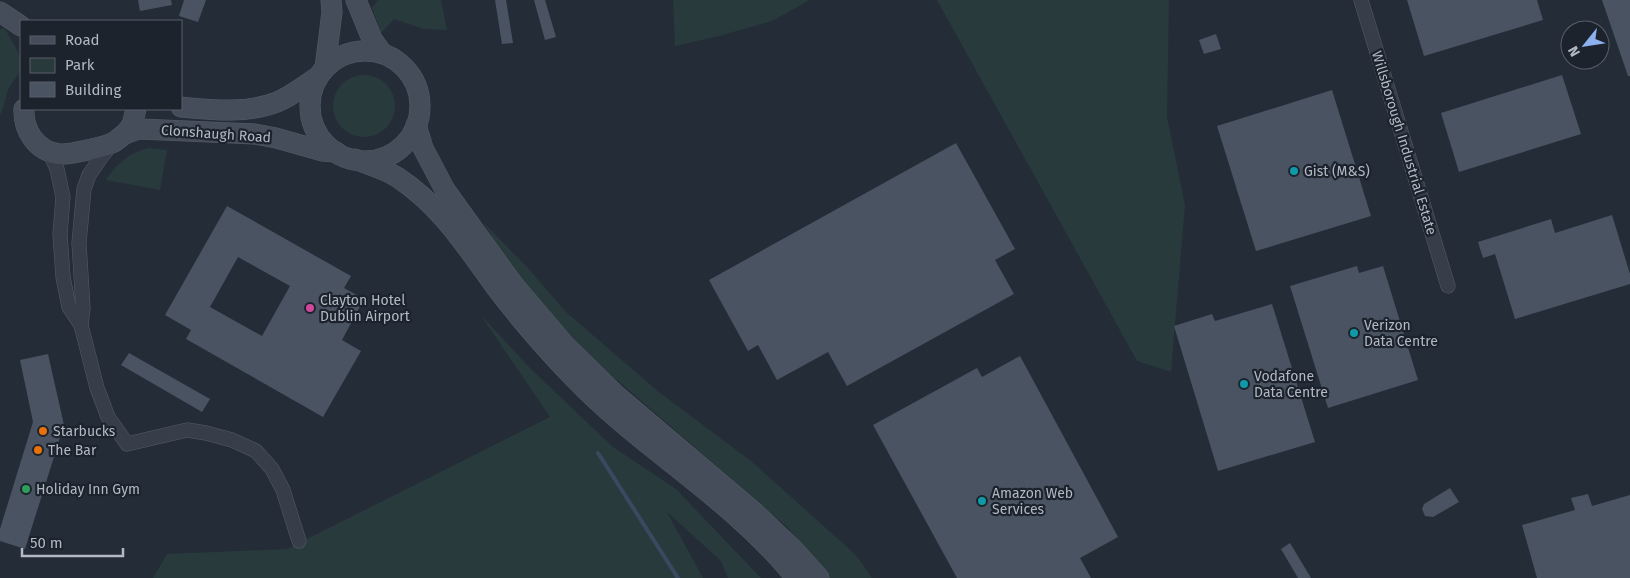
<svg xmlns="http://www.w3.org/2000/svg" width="1630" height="578" viewBox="0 0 1630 578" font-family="'Fira Sans',sans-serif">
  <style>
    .green { fill: #283a3b }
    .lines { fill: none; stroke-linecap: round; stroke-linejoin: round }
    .stream { stroke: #3a4960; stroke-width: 4 }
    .building { fill: #4a5362; fill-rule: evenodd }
    .street-casing { stroke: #555c66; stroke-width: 15 }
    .secondary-casing { stroke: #555c66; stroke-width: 21 }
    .street { stroke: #373e49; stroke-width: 14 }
    .secondary { stroke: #454d5b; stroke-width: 20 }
    .culture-dot { fill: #0f9aa8; stroke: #1c232d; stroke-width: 2 }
    .hotel-dot { fill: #d1479c; stroke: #1c232d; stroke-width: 2 }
    .food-dot { fill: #e8710a; stroke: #1c232d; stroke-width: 2 }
    .leisure-dot { fill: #2e9e5b; stroke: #1c232d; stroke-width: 2 }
    .labels { text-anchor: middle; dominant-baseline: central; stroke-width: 4.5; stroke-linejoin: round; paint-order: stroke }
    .street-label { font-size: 14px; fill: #b2b9c5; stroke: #1c232d }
    .poi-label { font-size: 14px; fill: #b2b9c5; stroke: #1c232d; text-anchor: start }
  </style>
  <rect width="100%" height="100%" fill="#242c38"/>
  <g class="green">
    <polygon points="378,0 441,0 447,30 424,29 394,19 381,33 372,8"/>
    <polygon points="673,0 810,0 772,21 719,36 675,46"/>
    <polygon points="937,0 1169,0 1167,117 1185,205 1171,372 1137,361"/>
    <path d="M 3,28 L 6,30 C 11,41 25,58 20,71 C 17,77 12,82 9,88 C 5,97 5,107 0,115 L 0,30 Z"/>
    <circle cx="364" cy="106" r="31"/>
    <path d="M 148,148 L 167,150 L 160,190 L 106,180 C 116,163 130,153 148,148 Z"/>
    <polygon points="483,222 527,267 566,312 659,392 751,461 856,555 872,578 829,578 788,528 609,373 524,289"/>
    <polygon points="480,314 529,367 613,447 676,489 761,578 728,578 721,561 667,512 703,578 153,578 167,554 287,549 550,417"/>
  </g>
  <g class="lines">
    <polyline class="stream" points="598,453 678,578"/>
  </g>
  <g class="building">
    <polygon points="138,0 171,0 172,5 140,11"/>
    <polygon points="184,0 206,0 198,22 179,16"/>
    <polygon points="495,0 506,0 513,43 502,44"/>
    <polygon points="534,0 545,0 556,37 545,40"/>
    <polygon points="1407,0 1537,0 1543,20 1424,56"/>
    <polygon points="1602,0 1630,0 1630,76 1628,76"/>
    <polygon points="1216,34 1221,49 1204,54 1199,40"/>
    <polygon points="1562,75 1581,134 1459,172 1441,113"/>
    <polygon points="1332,90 1371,216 1256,251 1217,126"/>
    <polygon points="956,143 1015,249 995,260 1014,294 847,386 828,352 777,380 758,345 748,351 709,280"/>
    <path d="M 227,206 L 351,276 L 344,288 L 364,299 L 342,340 L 361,351 L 323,417 L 186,339 L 191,330 L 165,315 ZM 238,257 L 290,286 L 262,336 L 210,307 Z"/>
    <polygon points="1612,215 1630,274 1630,284 1515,319 1495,254 1483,258 1478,242 1551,219 1555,233"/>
    <polygon points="1357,266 1359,273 1383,266 1418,380 1328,408 1290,286"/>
    <polygon points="1272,304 1315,442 1218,471 1174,326 1212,314 1215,321"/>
    <polygon points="129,353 210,399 202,412 121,365"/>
    <polygon points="48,354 64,425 25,549 0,541 0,529 33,422 20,360"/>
    <polygon points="1020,356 1118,537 1080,558 1091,578 957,578 873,425 977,368 982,377"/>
    <polygon points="1450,488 1459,502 1433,517 1425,516 1422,509 1424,504"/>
    <polygon points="1588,494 1592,506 1630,495 1630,578 1537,578 1522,525 1575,510 1571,498"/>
    <polygon points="1290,543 1311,578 1298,578 1281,549"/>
  </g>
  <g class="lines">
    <defs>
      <g id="street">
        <polyline points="1361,0 1448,286"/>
        <polyline points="49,151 57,169 63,197 60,234 63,277 69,307 81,325 97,388 108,417 127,444 187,430 206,433 232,440 256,451 272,469 283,490 299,541"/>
        <polyline points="81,325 83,308 79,243 84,189 89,175 102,156 112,144"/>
      </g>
      <g id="secondary">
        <polyline points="356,0 372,39 382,53"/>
        <polyline points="0,12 21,26"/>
        <circle cx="365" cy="106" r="55"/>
        <polyline points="325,68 332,12 331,0"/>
        <path d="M 181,107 C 212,110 247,114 277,102 C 292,96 305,85 319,76"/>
        <path d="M 24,109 C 23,130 36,151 59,154 C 69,155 103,147 112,143 C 117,141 121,136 125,134 C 130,132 135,130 140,129 L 255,134 L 276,138 L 322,151 L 336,152"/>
        <polyline points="416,125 423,148 445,190 512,283 564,344 616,395 755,513 793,549 819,578"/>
        <polyline points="125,134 132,125 136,109"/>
        <path d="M 355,159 C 368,165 384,169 397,177 C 441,206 465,245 495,286 C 519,318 546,349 574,378 C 643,450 733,499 796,578"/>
      </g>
    </defs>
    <use href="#street" class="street-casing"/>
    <use href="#secondary" class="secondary-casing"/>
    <use href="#street" class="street"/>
    <use href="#secondary" class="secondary"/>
  </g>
  <g class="culture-dot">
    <circle cx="1294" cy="171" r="5"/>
    <circle cx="1354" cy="333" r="5"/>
    <circle cx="1244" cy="384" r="5"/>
    <circle cx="982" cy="501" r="5"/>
  </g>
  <circle class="hotel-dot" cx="310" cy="308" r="5"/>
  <g class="food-dot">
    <circle cx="43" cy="431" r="5"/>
    <circle cx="38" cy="450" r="5"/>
  </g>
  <circle class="leisure-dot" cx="26" cy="489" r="5"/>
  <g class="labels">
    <g class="street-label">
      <text transform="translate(216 134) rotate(4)">Clonshaugh Road</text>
      <text transform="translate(1404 143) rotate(73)">Willsborough Industrial Estate</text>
    </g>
    <g class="poi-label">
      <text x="1304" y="171">Gist (M&amp;S)</text>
      <text x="320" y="300">Clayton Hotel<tspan x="320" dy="16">Dublin Airport</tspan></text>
      <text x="1364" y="325">Verizon<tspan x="1364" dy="16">Data Centre</tspan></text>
      <text x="1254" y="376">Vodafone<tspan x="1254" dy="16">Data Centre</tspan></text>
      <text x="53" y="431">Starbucks</text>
      <text x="48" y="450">The Bar</text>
      <text x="36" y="489">Holiday Inn Gym</text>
      <text x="992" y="493">Amazon Web<tspan x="992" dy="16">Services</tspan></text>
    </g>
  </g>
  <rect x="20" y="20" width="162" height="90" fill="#1c232d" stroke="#585f6a"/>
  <rect x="30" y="36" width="25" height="8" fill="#454d5b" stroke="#585f6a"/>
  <text x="65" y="45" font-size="15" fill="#b2b9c5">Road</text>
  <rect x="30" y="58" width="25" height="15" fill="#283a3b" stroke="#585f6a"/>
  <text x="65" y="70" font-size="15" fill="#b2b9c5">Park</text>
  <rect x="30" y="82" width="25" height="15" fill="#4a5362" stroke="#585f6a"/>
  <text x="65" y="95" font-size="15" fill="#b2b9c5">Building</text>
  <g transform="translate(1585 45) rotate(240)"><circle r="24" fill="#1c232d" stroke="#585f6a"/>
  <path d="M0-4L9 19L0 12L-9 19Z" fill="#8db0ee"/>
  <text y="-8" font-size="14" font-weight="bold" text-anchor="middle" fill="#b2b9c5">N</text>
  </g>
  <path d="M22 548v8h101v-8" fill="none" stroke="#b2b9c5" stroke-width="2.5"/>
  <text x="30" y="548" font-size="15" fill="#b2b9c5" stroke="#1c232d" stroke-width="4" paint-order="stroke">50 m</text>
</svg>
